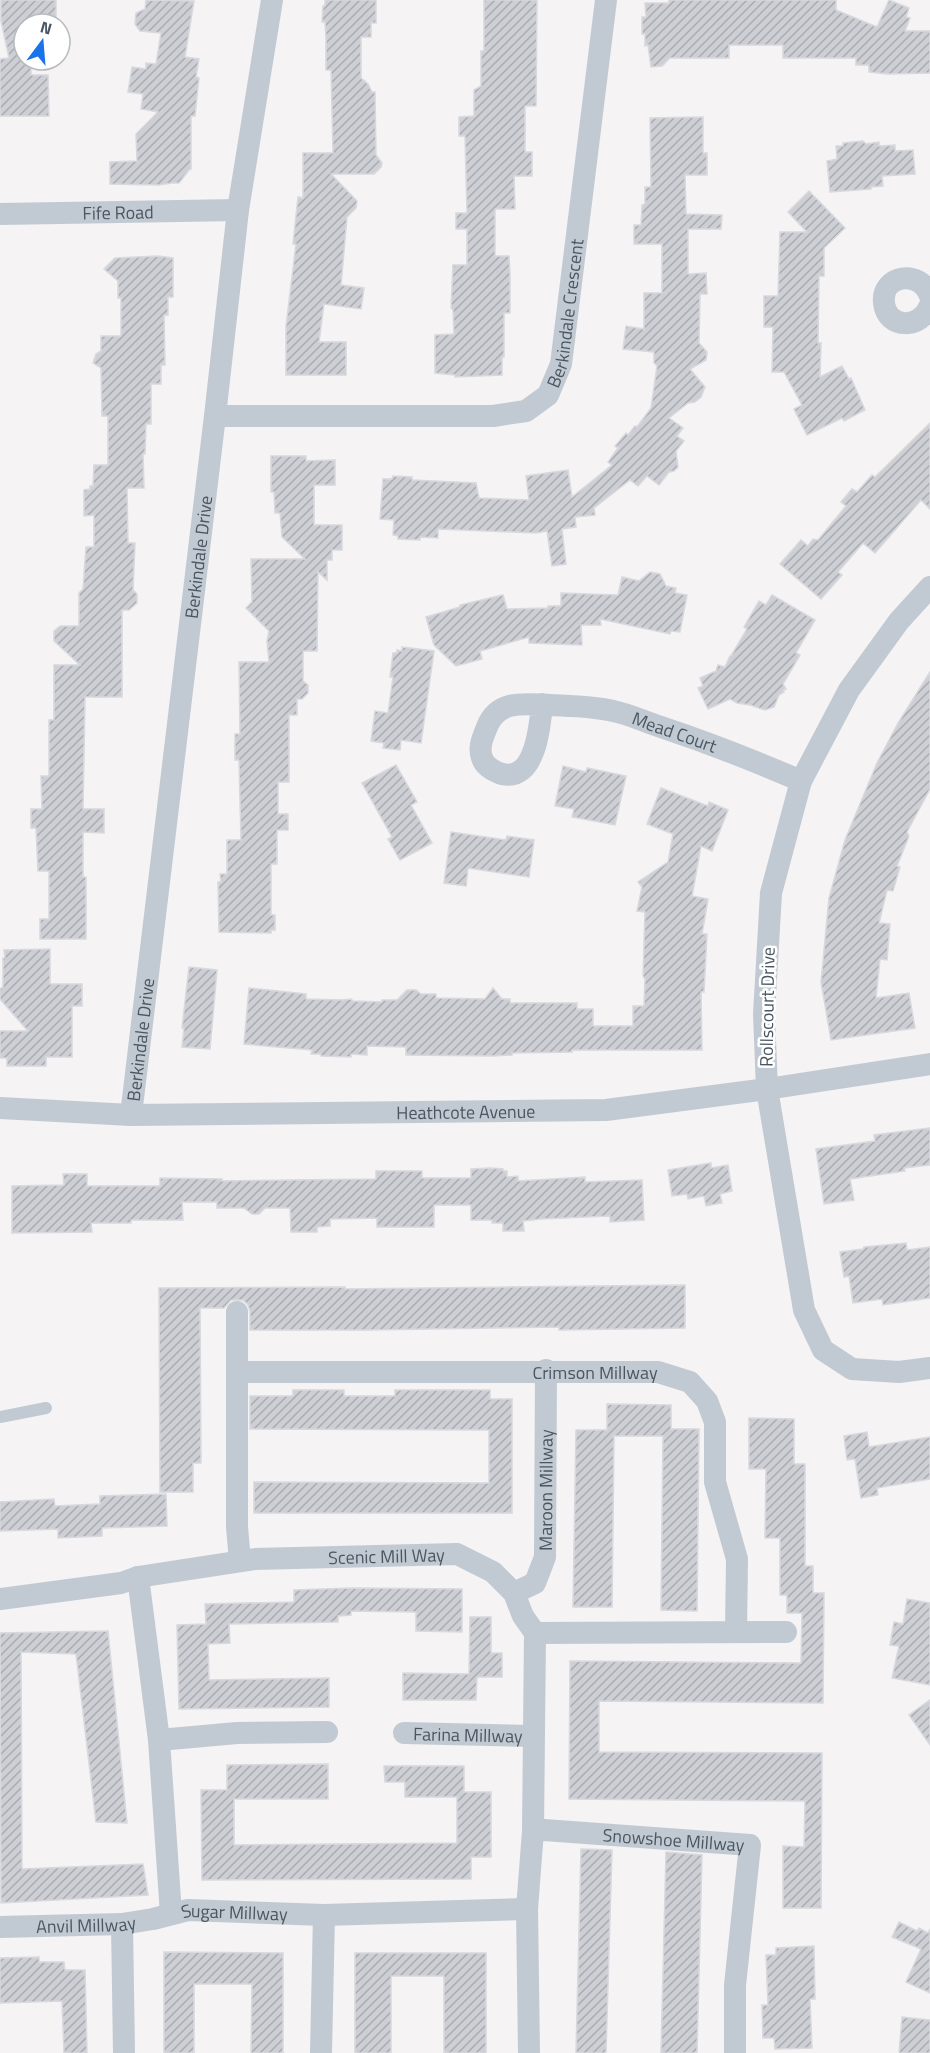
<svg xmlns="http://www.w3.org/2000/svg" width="930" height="2053" viewBox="0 0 930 2053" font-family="'Titillium Web',sans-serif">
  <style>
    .building { fill: url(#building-hatch); stroke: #d7d9de; stroke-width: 1.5 }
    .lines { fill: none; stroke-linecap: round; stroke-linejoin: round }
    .service { stroke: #c1cad2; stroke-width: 12 }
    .minor { stroke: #c1cad2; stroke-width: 22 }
    .labels { text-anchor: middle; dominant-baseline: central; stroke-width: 5; stroke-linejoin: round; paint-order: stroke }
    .street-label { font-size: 18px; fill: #4a5661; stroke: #fff }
  </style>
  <defs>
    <pattern id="building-hatch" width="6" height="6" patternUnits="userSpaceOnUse" patternTransform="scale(1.5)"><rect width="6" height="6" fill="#cdcfd5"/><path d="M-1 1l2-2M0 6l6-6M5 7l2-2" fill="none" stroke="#a8abb0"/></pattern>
  </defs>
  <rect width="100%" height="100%" fill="#f5f3f3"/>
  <g class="building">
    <polygon points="1,0 56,0 56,24 24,24 24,60 31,60 31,75 48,75 49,116 0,116 0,59 9,58 1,21"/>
    <polygon points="146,0 194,1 185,57 199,59 196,77 199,78 195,116 191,116 191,169 189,170 179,183 172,183 159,185 110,184 110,162 137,161 136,134 158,112 141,109 143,94 128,92 132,67 146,69 146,63 156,64 161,33 140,31 135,24 136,13 145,9"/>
    <polygon points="325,0 376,0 376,23 371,23 371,37 361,37 361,78 368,84 372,92 375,92 376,155 382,163 381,167 374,174 331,174 357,201 356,208 347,217 341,285 364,288 361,309 324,304 319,342 346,342 346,375 286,375 286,326 296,244 293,244 298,197 303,198 303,153 333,153 331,70 326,70 326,38 325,22 322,22 323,6 325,6"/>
    <polygon points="484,0 537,0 536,106 525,106 525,152 532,152 532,176 514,176 515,209 495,209 495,256 509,256 510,274 510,313 504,313 504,357 502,357 502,375 455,377 455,375 435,373 435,335 454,334 453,310 451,308 453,265 467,265 467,229 456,229 456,213 467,213 465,136 459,136 459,117 474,116 474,90 481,86 481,51 484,51"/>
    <polygon points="669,0 836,0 836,10 877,27 889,0 909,8 906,17 910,18 905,31 930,31 930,73 888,74 869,72 869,65 856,65 856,58 783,58 783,45 729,45 729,58 670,58 662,66 651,67 648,45 645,46 645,34 642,34 642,17 646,17 645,3 669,3"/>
    <polygon points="703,117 703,153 707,153 707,175 685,175 686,214 722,215 721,229 688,229 688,274 706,273 707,294 700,294 699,343 707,352 706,360 690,369 705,387 701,397 695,402 688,403 669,418 683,428 677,436 684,441 676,451 678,467 674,471 669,472 659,485 647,476 638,486 630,480 594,508 595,515 575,517 576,527 562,529 566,564 552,566 547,531 536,533 438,529 438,538 420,537 420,540 398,539 398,536 393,535 394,520 380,519 383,479 392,479 393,476 412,477 412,480 476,483 479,498 529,500 526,476 568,470 572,497 612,465 608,462 618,448 615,446 626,433 628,435 635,426 637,427 651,408 657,366 654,363 654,352 623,349 626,326 644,329 644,293 662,293 662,244 634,244 634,225 641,225 642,205 645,204 645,187 651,187 650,118"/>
    <polygon points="863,141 866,144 879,142 879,146 895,145 895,151 913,150 915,174 882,176 883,186 871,187 871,189 830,192 827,161 837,159 836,146 843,146 843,143"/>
    <polygon points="809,191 845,228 824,248 824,276 819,276 818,343 821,343 820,377 842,366 849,379 851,378 865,410 844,421 842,418 807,435 794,409 802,405 784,372 772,372 773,327 764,327 764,296 778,296 780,232 807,232 788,212"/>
    <polygon points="158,256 173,258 173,297 168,297 168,315 164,315 165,365 161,365 161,384 151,384 151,424 146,424 145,454 143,454 144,488 127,488 128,543 135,543 133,590 137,594 137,603 129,610 122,610 122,697 85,697 83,809 104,809 104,833 83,832 83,877 86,877 86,939 40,939 40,919 49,919 49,871 38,871 36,828 31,828 31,809 42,809 41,776 49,776 49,720 54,720 54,665 80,665 54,641 54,631 60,626 79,626 79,593 83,589 86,547 94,547 94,515 84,516 84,490 90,489 90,486 93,486 94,465 108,465 108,416 102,416 101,368 93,363 96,354 101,351 101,336 121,336 121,298 118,298 118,281 104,269 115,258"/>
    <polygon points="930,423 930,509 921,500 875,553 863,543 838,572 842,575 821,599 780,564 801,540 808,546 813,539 818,540 846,506 841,502 852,489 857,492 872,475 875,477"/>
    <polygon points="271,456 306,456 306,461 335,460 335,485 314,485 314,525 342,525 342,550 332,550 332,560 327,560 327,580 318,572 317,651 303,651 303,681 308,685 308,693 302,699 297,699 297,715 289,715 289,782 278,782 278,814 288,814 288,830 277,830 277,864 271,864 271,915 275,915 275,930 271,930 271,933 219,932 218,882 221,882 220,874 227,874 227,840 241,840 239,760 235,760 235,734 240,734 239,662 269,662 267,641 269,631 246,608 252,602 251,559 305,559 282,537 280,513 275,513 274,492 271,492"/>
    <polygon points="650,572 660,574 666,586 676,588 675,593 687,595 680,632 671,631 670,634 600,619 601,625 581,625 582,645 529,643 529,637 480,651 482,659 456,666 434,645 426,617 460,607 460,605 503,595 507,609 548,608 548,606 561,606 561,593 618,595 622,577 639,581"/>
    <polygon points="772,595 815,620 796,653 800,655 783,684 786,689 783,690 784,692 779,695 774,707 765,710 750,705 737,703 730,699 708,709 698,688 703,686 700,678 716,671 718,665 725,667 730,656 731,656 747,629 744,627 759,601 766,605"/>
    <polygon points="402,647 434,651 421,743 401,740 400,750 383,748 384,743 371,741 375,711 388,713 393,677 390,677 393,653 397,653 397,650 402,651"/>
    <polygon points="930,672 930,789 907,832 909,836 897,866 900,867 893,891 887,890 879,923 890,924 887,960 880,959 876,998 909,993 915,1028 831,1040 821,982 829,898 845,840 877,763 898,723"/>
    <polygon points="396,765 417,802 411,805 432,843 400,860 388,839 392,837 362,783"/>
    <polygon points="563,766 586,772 587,768 626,776 615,825 572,817 574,809 555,806"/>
    <polygon points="661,788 708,806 709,802 728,810 712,851 701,846 692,896 708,899 702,934 707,934 704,992 701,992 702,1050 572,1050 572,1052 512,1053 512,1055 493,1056 406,1055 406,1047 367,1046 367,1055 351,1054 351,1057 321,1056 321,1054 311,1054 312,1050 244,1044 249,988 306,994 306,999 342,1000 351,999 353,1001 382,1002 382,1000 397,1000 407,990 416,990 421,994 436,994 436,998 485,999 493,988 502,999 510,999 510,1003 577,1003 577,1009 593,1009 593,1026 633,1026 633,1006 644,1006 645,979 643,976 645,912 637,911 642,887 638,882 668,862 673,834 647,824"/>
    <polygon points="451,832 506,840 507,836 534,840 529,877 468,868 466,886 444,883"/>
    <polygon points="50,949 50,984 82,984 82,1006 72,1006 72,1057 46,1057 46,1066 7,1066 7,1058 0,1058 0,1031 28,1031 0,999 0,989 3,987 3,958 5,958 4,950"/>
    <polygon points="189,967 217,970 210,1049 182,1047 184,1028 182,1028"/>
    <polygon points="930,1128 930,1165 904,1168 905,1171 850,1179 854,1200 824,1204 816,1149 875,1141 874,1135"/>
    <polygon points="711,1163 711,1168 728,1165 732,1191 720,1194 722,1203 706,1206 704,1196 688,1199 687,1194 672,1196 668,1170"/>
    <polygon points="491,1168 503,1169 503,1171 507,1171 507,1177 518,1176 518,1181 585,1177 585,1182 642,1180 644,1220 610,1222 610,1216 541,1219 523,1221 524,1231 503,1231 503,1223 492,1223 492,1220 471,1220 471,1205 434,1205 434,1227 377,1227 377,1218 330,1219 330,1226 317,1227 317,1232 291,1232 290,1208 265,1208 259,1214 252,1214 244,1208 217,1208 217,1202 182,1202 183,1220 131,1220 131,1223 91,1223 92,1232 12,1233 12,1186 64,1185 63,1174 87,1174 87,1186 160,1186 160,1178 222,1179 222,1181 376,1179 376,1171 422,1171 422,1178 471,1178 471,1169"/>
    <polygon points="906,1243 907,1250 930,1247 930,1298 883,1305 882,1299 853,1303 849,1276 844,1277 840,1252 863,1249 864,1247"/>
    <polygon points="685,1285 685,1328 559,1330 559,1327 367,1330 250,1330 250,1311 248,1305 243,1300 231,1300 224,1308 200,1308 201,1463 193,1463 193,1492 160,1492 159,1288 345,1287 345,1289"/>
    <polygon points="293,1390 344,1390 344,1396 395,1396 395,1390 490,1390 490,1399 512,1399 512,1513 254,1513 254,1482 489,1483 489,1430 250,1429 250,1396 293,1396"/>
    <polygon points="607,1404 671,1405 671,1429 699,1429 697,1611 661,1610 663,1436 614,1436 612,1607 573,1607 576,1430 607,1430"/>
    <polygon points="749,1418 794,1419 794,1464 805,1464 805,1566 813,1566 813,1593 824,1593 823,1703 599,1701 599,1752 822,1753 821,1908 783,1908 783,1846 804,1847 805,1801 569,1799 570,1661 801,1663 802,1613 787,1613 787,1595 780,1595 780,1538 765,1538 766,1469 749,1469"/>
    <polygon points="867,1432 869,1447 930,1437 930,1479 877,1488 878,1495 861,1498 855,1459 847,1460 844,1436"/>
    <polygon points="166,1494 167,1526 102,1528 102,1536 58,1538 58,1529 0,1531 0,1502 54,1499 55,1506 100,1504 100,1496"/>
    <polygon points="352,1588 462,1589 462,1632 416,1631 416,1612 351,1611 351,1615 338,1616 338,1622 229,1624 230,1643 208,1644 209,1680 329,1678 329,1707 179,1709 177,1625 206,1624 205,1604 294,1602 294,1590"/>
    <polygon points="907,1599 930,1603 930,1685 892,1678 899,1646 890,1645 894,1622 903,1624"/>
    <polygon points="470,1617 491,1617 491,1653 502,1653 502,1677 477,1677 476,1700 403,1700 403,1673 469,1674"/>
    <polygon points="108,1631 127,1823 96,1822 76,1654 21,1652 22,1869 143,1864 148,1895 1,1903 0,1633"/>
    <polygon points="930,1700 930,1745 909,1715"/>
    <polygon points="328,1764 328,1799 234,1799 234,1845 457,1843 457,1797 405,1797 405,1782 385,1782 384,1766 464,1766 464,1792 491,1792 491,1857 471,1857 471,1879 202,1880 201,1790 227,1790 227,1765"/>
    <polygon points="581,1849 612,1850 606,2053 576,2053"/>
    <polygon points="666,1852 702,1855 697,2053 661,2053"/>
    <polygon points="899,1922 917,1931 919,1928 928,1933 930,1929 930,1993 906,1982 921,1949 892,1937"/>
    <polygon points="814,1946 815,1999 810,1999 812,2048 775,2049 774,2038 763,2038 762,2005 768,2005 766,1955 776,1955 776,1948"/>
    <polygon points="164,1952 283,1953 283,2053 251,2053 252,1984 194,1984 194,2053 164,2053"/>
    <polygon points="355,1953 486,1953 486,2053 444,2053 444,1976 391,1976 391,2053 355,2053"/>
    <polygon points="39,1957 39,1962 64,1962 65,1970 85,1970 87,2053 64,2053 62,2001 0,2003 0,1958"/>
    <polygon points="902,2017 930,2020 930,2053 899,2053"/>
  </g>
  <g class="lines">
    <polyline class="service" points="0,1417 46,1408"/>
    <g class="minor">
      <path id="s1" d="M 0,214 L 238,210"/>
      <path d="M 930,296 C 920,268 881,275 884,303 C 887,330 922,329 930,305"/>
      <path id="s2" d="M 215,416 L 493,416 L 526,411 L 548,395 L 561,364 L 606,0"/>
      <polyline points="930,587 899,621 849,690 801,781 771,893 764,1014 767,1089 804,1310 823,1350 852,1369 899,1372 930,1368"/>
      <path id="s3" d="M 542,704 C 540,727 535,782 502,774 C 493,771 485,767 482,758 C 478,747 483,737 487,727 C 498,699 525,704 550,705 C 571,706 593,706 613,711 C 629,714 645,722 661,727 C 709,743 755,761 801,781"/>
      <path id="s4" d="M 0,1108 L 131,1115 L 606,1110 L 767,1089 L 930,1064"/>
      <path id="s5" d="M 131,1115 L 215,416 L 238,210 L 272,0"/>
      <polyline points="237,1312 237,1527 240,1561"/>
      <path id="s6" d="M 237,1372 L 658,1372 L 690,1382 L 707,1401 L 715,1422 L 715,1482 L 737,1559 L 736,1632"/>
      <polyline points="138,1577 159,1740 171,1914"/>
      <path id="s7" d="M 514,1593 L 535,1583 L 545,1557 L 546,1370"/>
      <path id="s8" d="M 0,1599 L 121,1583 L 138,1577 L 255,1559 L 457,1554 L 493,1572 L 514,1593 L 523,1616 L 535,1633 L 533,1831 L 527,1909 L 529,2053"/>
      <polyline points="535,1633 786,1632"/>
      <path id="s9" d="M 404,1733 L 533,1736"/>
      <polyline points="159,1740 237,1733 327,1732"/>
      <path id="s10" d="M 533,1831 L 544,1830 L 750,1845 L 735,1985 L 735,2053"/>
      <polyline points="122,1924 124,2053"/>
      <path id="s11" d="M 0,1927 L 122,1924 L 153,1919 L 188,1910 L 324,1915 L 527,1909"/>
      <polyline points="321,2053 324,1915"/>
    </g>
  </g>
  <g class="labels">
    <g class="street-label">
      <text stroke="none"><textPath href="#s1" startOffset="118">Fife Road</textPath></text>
      <text stroke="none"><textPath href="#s2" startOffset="423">Berkindale Crescent</textPath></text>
      <text stroke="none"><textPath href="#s5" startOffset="562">Berkindale Drive</textPath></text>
      <text stroke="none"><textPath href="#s3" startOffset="351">Mead Court</textPath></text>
      <text transform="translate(767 1007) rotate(-89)">Rollscourt Drive</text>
      <text stroke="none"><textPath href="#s5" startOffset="76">Berkindale Drive</textPath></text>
      <text stroke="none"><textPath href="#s4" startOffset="466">Heathcote Avenue</textPath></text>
      <text stroke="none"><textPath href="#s6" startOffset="358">Crimson Millway</textPath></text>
      <text stroke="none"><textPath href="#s7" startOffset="118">Maroon Millway</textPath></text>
      <text stroke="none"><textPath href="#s8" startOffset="390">Scenic Mill Way</textPath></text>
      <text stroke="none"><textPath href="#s9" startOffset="64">Farina Millway</textPath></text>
      <text stroke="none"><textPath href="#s10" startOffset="141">Snowshoe Millway</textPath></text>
      <text stroke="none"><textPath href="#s11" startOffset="236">Sugar Millway</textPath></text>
      <text stroke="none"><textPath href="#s11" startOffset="86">Anvil Millway</textPath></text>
    </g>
  </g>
  <g transform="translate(42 42) rotate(16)"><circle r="28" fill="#ffffff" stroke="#b7bbc0" stroke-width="1.5"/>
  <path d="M0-4.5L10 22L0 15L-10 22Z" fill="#1a73e8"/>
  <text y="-9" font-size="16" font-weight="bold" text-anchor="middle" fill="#4a5661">N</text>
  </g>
</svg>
